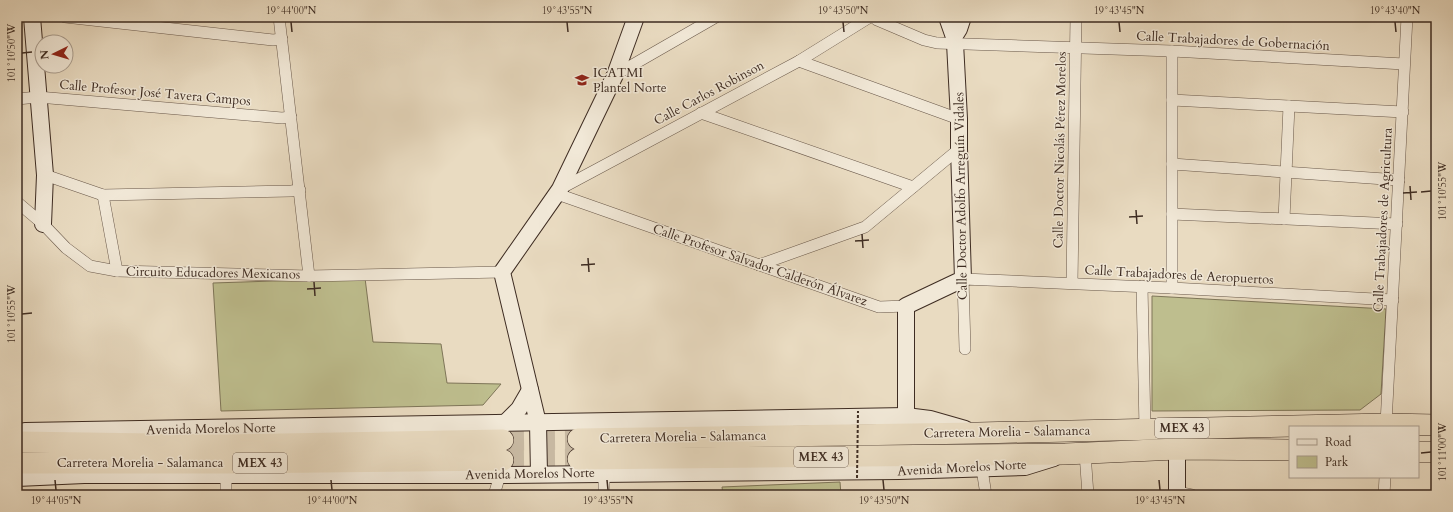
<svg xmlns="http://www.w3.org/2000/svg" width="1453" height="512" viewBox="0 0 1453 512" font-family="Cardo,serif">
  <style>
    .green { fill: #bebe8e; stroke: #7e7558 }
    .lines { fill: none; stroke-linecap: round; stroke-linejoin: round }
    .highway-tunnel { stroke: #c7b8a1; stroke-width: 21; stroke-dasharray: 21 10; stroke-linecap: butt }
    .street-casing { stroke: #69584a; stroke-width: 12 }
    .secondary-casing { stroke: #3e2c22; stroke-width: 18 }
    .highway-casing { stroke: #3e2c22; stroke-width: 22 }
    .street { stroke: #f1e8d7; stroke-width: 11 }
    .secondary { stroke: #f1e8d7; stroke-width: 16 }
    .highway { stroke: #e9dbc1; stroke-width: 21 }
    .path-bridge { stroke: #3e2c22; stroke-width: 2; stroke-dasharray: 3 2; stroke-linecap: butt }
    .ticks { fill: none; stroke: #3e2c22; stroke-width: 1.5 }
    .labels { text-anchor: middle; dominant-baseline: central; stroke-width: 3; stroke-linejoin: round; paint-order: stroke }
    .shield { fill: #f1e8d7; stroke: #746458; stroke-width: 1 }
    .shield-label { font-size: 12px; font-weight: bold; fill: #3e2c22 }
    .street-label { font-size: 13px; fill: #3e2c22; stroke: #f1e8d7 }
    .poi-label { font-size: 13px; fill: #3e2c22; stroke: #f1e8d7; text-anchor: start }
    .neatline { fill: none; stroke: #3e2c22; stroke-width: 1.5 }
    .ticks-label { font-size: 10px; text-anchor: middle; fill: #3e2c22 }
  </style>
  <rect width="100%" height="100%" fill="#e9dbc1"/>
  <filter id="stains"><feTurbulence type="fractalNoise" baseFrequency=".005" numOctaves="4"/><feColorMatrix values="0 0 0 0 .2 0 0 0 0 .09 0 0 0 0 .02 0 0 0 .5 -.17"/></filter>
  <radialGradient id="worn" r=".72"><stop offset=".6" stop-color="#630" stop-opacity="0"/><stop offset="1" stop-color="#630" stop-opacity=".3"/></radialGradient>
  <g class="green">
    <polygon points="365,278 373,342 441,344 447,383 501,384 483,405 221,411 213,283"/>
    <polygon points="1152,296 1386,309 1381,394 1360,410 1152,411"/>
    <polygon points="840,482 841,495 723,495 722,487"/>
  </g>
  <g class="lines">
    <g class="highway-tunnel">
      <polyline points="503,440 578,439"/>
      <polyline points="503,460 578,459"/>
    </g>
    <defs>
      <g id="street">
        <polyline points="65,17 273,40 282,39"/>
        <polyline points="279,17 309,276"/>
        <polyline points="873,17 877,20 924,40 937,43 1172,51 1404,64"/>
        <polyline points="1172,51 1172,288"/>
        <polyline points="799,61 959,119"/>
        <polyline points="615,75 716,17"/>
        <polyline points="17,99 38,97 282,118 291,117"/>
        <polyline points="1172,100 1403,112"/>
        <polyline points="701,113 913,187"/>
        <polyline points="1172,164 1399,180"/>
        <polyline points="45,175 103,195 291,191 300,190"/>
        <polyline points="560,189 799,61 870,17"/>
        <polyline points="103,195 117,271"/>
        <polyline points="556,195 563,196 879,307 906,306"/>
        <polyline points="17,202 43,224 66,248 90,266 117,271 309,276 502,272"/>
        <polyline points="1172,214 1397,224"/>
        <polyline points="1284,219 1289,106"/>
        <polyline points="759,265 865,227 959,149"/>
        <polyline points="1072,283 1076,17"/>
        <polyline points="1142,286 1145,429"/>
        <polyline points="965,349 963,279 1172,288 1393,300"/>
        <polyline points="1386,424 1407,17"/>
        <polyline points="1085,453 1088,495"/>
        <polyline points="982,469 986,495"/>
        <polyline points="226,475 226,495"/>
        <polyline points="1177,492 1192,495"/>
        <polyline points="494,495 500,475"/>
        <polyline points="604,495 604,473"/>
        <polyline points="1384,495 1385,477"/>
      </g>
      <g id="secondary">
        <polyline points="32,17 45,175 43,224"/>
        <polyline points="947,17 954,37"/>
        <polyline points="954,37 959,29 963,17"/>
        <polyline points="906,416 906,306 963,279 959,149 959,119 955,43"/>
        <polyline points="504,424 519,409 530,390"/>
        <polyline points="17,433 25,431 906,416 930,419 965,429"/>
        <polyline points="539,474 538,423 502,272 560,189 615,75 636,17"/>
        <polyline points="17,478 84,475 500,475 899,471 1025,467 1054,458"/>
        <polyline points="1177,495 1177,449"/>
      </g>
      <g id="highway">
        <polyline points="578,439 978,433 1386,424 1436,425"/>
        <polyline points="17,442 222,445 503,440"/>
        <polyline points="1418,452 1436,452"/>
        <polyline points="578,459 1065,454 1177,449 1290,450"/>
        <polyline points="17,463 222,463 503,460"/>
      </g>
    </defs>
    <use href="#street" class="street-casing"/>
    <use href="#secondary" class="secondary-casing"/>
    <use href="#highway" class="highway-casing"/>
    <use href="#street" class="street"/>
    <use href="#secondary" class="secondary"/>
    <use href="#highway" class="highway"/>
    <polyline class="path-bridge" points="857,478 858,411"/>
  </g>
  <path class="ticks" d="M 291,22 L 292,32M 567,22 L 568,32M 843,22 L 844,32M 1119,22 L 1120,32M 1395,22 L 1396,32M 22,53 L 32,52M 1410,186 L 1411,200M 1421,192 L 1431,191M 1403,193 L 1417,192M 1136,210 L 1137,224M 1129,217 L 1143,216M 862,234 L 863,248M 855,241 L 869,240M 588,258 L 589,272M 581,265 L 595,264M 314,282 L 315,296M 307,289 L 321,288M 22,314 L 32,313M 1421,453 L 1431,452M 55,480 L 56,490M 331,480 L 332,490M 607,480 L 608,490M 883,480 L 884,490M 1159,480 L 1160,490"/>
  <defs>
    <symbol id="university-bare" viewBox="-9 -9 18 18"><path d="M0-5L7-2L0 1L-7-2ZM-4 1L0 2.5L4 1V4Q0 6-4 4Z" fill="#8f2418" stroke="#f1e8d7" stroke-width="2.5" paint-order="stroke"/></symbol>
  </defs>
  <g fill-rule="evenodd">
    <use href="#university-bare" x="572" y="70" width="20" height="20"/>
  </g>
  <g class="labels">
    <g class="shield">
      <rect x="1155" y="418" width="54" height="20" rx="3"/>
      <rect x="794" y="447" width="54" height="20" rx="3"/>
      <rect x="233" y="453" width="54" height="20" rx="3"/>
    </g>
    <g class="shield-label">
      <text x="1182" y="428">MEX 43</text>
      <text x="821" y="457">MEX 43</text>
      <text x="260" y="463">MEX 43</text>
    </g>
    <g class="street-label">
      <text transform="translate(1233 41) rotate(3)">Calle Trabajadores de Gobernación</text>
      <text transform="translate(155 93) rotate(5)">Calle Profesor José Tavera Campos</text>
      <text transform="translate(709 93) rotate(-28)">Calle Carlos Robinson</text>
      <text transform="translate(1060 150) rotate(-89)">Calle Doctor Nicolás Pérez Morelos</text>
      <text transform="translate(961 196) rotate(-91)">Calle Doctor Adolfo Arreguín Vidales</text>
      <text transform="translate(1383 220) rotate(-87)">Calle Trabajadores de Agricultura</text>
      <text transform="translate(760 265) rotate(19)">Calle Profesor Salvador Calderón Álvarez</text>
      <text transform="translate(213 273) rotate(1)">Circuito Educadores Mexicanos</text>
      <text transform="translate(1179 275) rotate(3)">Calle Trabajadores de Aeropuertos</text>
      <text transform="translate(211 429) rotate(-1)">Avenida Morelos Norte</text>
      <text transform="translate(1007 432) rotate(-1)">Carretera Morelia - Salamanca</text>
      <text transform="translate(683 437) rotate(-1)">Carretera Morelia - Salamanca</text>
      <text x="140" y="463">Carretera Morelia - Salamanca</text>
      <text transform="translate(962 468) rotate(-3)">Avenida Morelos Norte</text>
      <text transform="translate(530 474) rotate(-1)">Avenida Morelos Norte</text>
    </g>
    <g class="poi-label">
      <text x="593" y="73">ICATMI<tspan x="593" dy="15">Plantel Norte</tspan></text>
    </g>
  </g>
  <rect width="1453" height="512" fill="none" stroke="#e9dbc1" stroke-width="44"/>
  <rect x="1289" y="426" width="130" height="52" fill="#f1e8d7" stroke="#a99d8f"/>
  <rect x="1297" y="439" width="20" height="6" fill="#f1e8d7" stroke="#a99d8f"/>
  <text x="1325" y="446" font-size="12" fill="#3e2c22">Road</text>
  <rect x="1297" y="456" width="20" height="12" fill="#bebe8e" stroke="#a99d8f"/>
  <text x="1325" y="466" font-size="12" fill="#3e2c22">Park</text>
  <g transform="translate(54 54) rotate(265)"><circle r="19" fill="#f1e8d7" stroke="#a99d8f"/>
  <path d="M0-3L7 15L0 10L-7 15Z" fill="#8f2418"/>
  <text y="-6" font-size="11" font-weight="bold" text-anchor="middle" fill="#3e2c22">N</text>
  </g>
  <rect x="22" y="22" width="1409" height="468" class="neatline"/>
  <g class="ticks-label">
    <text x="291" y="14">19°44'00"N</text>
    <text x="567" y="14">19°43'55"N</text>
    <text x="843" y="14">19°43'50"N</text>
    <text x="1119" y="14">19°43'45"N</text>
    <text x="1395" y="14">19°43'40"N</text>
    <text transform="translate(11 53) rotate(-90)" y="4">101°10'50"W</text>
    <text transform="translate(1442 191) rotate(-90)" y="4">101°10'55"W</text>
    <text transform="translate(11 314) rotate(-90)" y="4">101°10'55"W</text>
    <text transform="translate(1442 452) rotate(-90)" y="4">101°11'00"W</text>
    <text x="56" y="504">19°44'05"N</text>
    <text x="332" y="504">19°44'00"N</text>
    <text x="608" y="504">19°43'55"N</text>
    <text x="884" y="504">19°43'50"N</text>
    <text x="1160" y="504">19°43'45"N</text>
  </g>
  <rect width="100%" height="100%" filter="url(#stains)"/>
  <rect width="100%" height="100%" fill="url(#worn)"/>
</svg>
